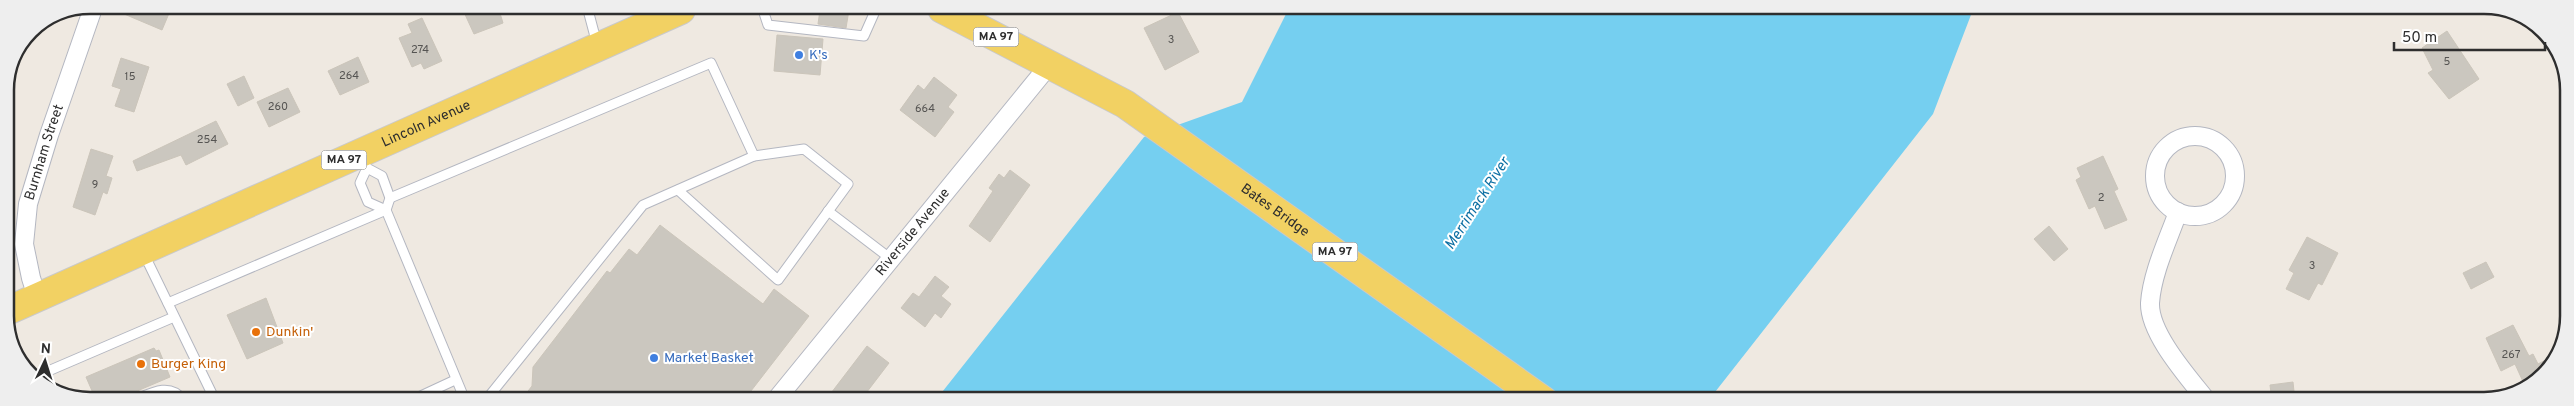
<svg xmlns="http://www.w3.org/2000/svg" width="2574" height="406" viewBox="0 0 2574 406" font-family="Overpass,sans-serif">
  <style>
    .water { fill: #75cff0 }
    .building { fill: #cbc7bf; stroke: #cbc5ba }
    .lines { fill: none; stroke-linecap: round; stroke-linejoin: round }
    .lane-casing { stroke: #b4b7c1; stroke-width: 11 }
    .street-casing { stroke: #b4b7c1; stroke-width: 20 }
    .primary-casing { stroke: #c9c9c9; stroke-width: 30 }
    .lane { stroke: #fff; stroke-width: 9 }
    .street { stroke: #fff; stroke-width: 18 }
    .primary { stroke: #f2d163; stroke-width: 28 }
    .shop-dot { fill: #3f7fe0; stroke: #fff; stroke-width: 2 }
    .food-dot { fill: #e8710a; stroke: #fff; stroke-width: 2 }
    .labels { text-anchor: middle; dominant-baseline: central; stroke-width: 4; stroke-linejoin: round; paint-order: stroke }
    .number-label { font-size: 11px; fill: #555452 }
    .shield { fill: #fff; stroke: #6d6d6d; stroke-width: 1 }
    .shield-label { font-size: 12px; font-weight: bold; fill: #2e2e2e }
    .shop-label { font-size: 14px; fill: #366cbe; stroke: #fff; text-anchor: start }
    .street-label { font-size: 14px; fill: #2e2e2e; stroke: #fff }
    .food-label { font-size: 14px; fill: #c56008; stroke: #fff; text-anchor: start }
    .water-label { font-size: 15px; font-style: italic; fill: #0d6fa3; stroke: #fff }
    .rim { fill: none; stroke: #2e2e2e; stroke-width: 2.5 }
  </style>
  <rect width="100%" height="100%" fill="#efe9e1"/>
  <polygon class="water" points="1974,7 1933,114 1708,401 935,401 1144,137 1242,102 1289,8"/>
  <g class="building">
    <polygon points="463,10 499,10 503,23 474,34"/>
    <polygon points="820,10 849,10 846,28 818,24"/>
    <polygon points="117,11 170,11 162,30"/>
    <polygon points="1178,12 1199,52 1165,70 1144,28"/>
    <polygon points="422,18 442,61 424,69 421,63 412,67 399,38 412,33 408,24"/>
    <polygon points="2447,31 2479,79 2449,99 2428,73 2433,70 2422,48"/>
    <polygon points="777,35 823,39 820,75 774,71"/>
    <polygon points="358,57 369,82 340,95 328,71"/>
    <polygon points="121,58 149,67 134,112 115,106 121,89 112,86"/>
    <polygon points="244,76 254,98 238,106 227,84"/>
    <polygon points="934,77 957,95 948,107 954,112 935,137 900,110 918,85 924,90"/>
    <polygon points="288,88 300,112 269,127 257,102"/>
    <polygon points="216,121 228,144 186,165 181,155 137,171 133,161"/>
    <polygon points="91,149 113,156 106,176 112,178 107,194 103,192 95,215 73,207"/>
    <polygon points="2103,156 2118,189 2114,191 2127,220 2105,229 2095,206 2089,209 2076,180 2081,177 2077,168"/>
    <polygon points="1010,170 1030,185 990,242 969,226 993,191 989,188 999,174 1004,178"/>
    <polygon points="660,225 763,304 774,289 809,316 744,400 521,400 532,386 533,367 607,271 610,273 629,249 637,255"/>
    <polygon points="2049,226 2068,249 2054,261 2034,239"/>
    <polygon points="2307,237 2338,253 2322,285 2318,283 2309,300 2286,289 2294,273 2289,270"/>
    <polygon points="2486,262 2494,277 2471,289 2463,273"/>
    <polygon points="935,276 949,287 941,296 951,304 941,318 935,313 925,327 901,308 913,293 919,297"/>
    <polygon points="266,298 283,343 247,359 227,315"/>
    <polygon points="2513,325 2529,356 2533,354 2538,364 2553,356 2540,380 2525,386 2515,364 2501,371 2486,338"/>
    <polygon points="867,346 889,363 860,401 825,401"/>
    <polygon points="154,348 156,351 159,350 170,377 116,400 96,400 86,377"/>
    <polygon points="2293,382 2295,401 2272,401 2270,385"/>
  </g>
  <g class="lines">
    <defs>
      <g id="lane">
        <polyline points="588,10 597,44"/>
        <polyline points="763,10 768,25 864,36 876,9"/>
        <polyline points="361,155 367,168 382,176 390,198 386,210 465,400"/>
        <polyline points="367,168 360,183 368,202 386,210"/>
        <polyline points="678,190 778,280 848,184 804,149 754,156"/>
        <polyline points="390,198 711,63 754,156 643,205 486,400"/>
        <polyline points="828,211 891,259"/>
        <polyline points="143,252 215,400"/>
        <polyline points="168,303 386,210"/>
        <polyline points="32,378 174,317"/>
        <path d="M 135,400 C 151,393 170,382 183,400"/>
        <polyline points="412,400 455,380"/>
      </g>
      <g id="street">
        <circle cx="2195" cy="176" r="40"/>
        <path d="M 2178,212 C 2168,240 2152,273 2150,303 C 2149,334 2189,378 2207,401"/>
        <path id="s1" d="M 37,297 L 31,278 L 24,244 L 28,204 L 49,135 L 92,11"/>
        <path id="s2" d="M 775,401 L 1050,64"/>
      </g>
      <g id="primary">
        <path id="s3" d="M 942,9 L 1125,104 L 1544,401"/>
        <path id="s4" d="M 7,311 L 681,10"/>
      </g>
    </defs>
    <use href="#lane" class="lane-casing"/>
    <use href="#street" class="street-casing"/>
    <use href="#primary" class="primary-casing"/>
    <use href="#lane" class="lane"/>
    <use href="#street" class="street"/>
    <use href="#primary" class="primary"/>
  </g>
  <g class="shop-dot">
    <circle cx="799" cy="55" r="5"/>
    <circle cx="654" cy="358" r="5"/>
  </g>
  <g class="food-dot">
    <circle cx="256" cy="332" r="5"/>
    <circle cx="141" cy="364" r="5"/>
  </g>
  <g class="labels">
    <g class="number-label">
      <text x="1171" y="40">3</text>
      <text x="420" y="50">274</text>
      <text x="2447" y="62">5</text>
      <text x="349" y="76">264</text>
      <text x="130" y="77">15</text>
      <text x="278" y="107">260</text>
      <text x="925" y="109">664</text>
      <text x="207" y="140">254</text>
      <text x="95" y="185">9</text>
      <text x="2101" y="198">2</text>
      <text x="2312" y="266">3</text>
      <text x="2511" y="355">267</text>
    </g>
    <g class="shield">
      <rect x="973.5" y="27.5" width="45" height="19" rx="4"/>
      <rect x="321.5" y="150.5" width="45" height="19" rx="4"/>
      <rect x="1312.5" y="242.5" width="45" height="19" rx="4"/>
    </g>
    <g class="shield-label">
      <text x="996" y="37">MA 97</text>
      <text x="344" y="160">MA 97</text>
      <text x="1335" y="252">MA 97</text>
    </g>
    <g class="shop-label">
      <text x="809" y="55">K's</text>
      <text x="664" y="358">Market Basket</text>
    </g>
    <g class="street-label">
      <text stroke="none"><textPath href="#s4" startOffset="459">Lincoln Avenue</textPath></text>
      <text stroke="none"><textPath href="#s1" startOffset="149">Burnham Street</textPath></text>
      <text stroke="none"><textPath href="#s3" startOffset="390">Bates Bridge</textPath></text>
      <text stroke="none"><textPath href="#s2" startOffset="218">Riverside Avenue</textPath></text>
    </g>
    <g class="food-label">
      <text x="266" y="332">Dunkin'</text>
      <text x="151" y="364">Burger King</text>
    </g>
    <g class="water-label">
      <text transform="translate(1478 204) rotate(-57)">Merrimack River</text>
    </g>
  </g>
  <path d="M0 0H2574V406H0ZM90 14H2484A76 76 0 0 1 2560 90V316A76 76 0 0 1 2484 392H90A76 76 0 0 1 14 316V90A76 76 0 0 1 90 14Z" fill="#eee" fill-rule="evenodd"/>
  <path class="rim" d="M90 14H2484A76 76 0 0 1 2560 90V316A76 76 0 0 1 2484 392H90A76 76 0 0 1 14 316V90A76 76 0 0 1 90 14Z"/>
  <g transform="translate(45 361) rotate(4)" stroke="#ffffff" stroke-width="4" paint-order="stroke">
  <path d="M0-4L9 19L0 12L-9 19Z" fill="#2e2e2e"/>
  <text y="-8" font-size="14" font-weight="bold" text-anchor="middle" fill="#2e2e2e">N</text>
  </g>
  <path d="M2394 42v8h151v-8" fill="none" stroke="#2e2e2e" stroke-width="2.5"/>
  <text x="2402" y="42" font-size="15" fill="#2e2e2e" stroke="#ffffff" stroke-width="4" paint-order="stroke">50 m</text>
</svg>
